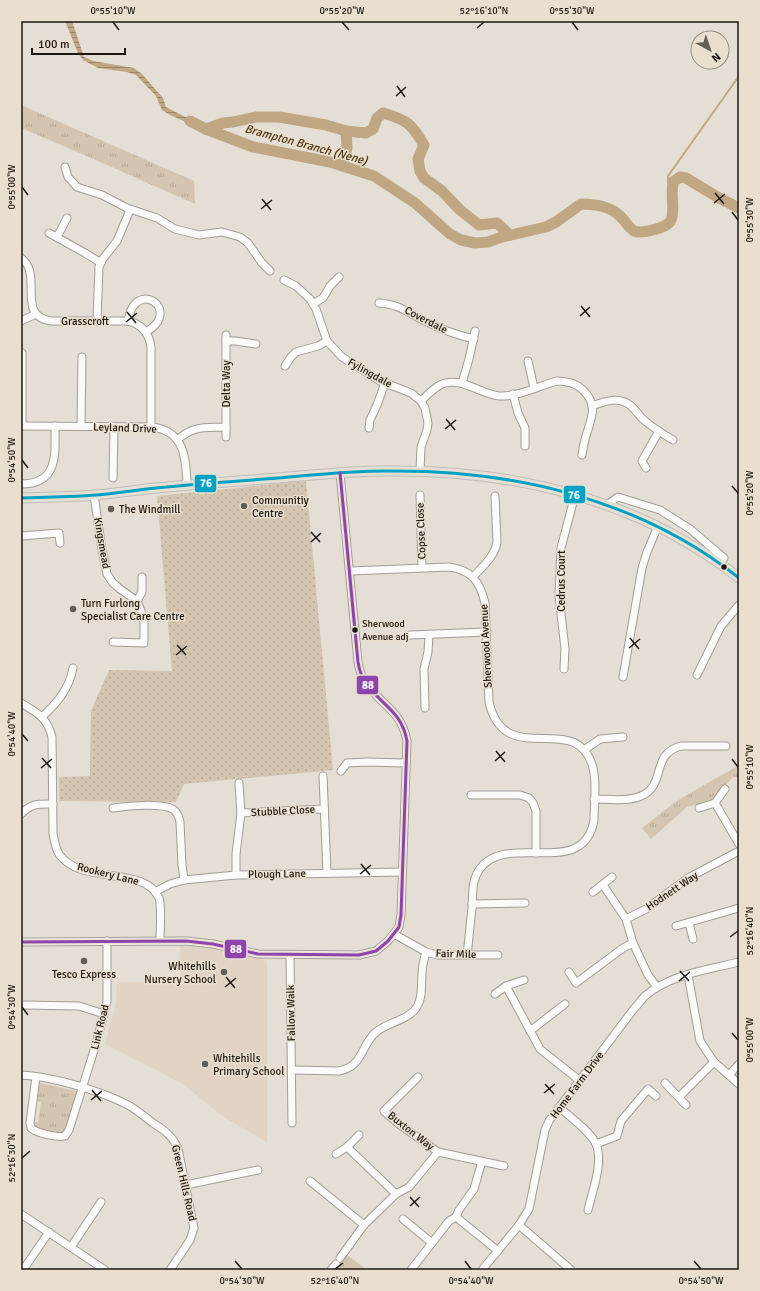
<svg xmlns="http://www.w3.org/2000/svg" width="760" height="1291" viewBox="0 0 760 1291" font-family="Signika,sans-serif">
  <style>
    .built { fill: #e1d4c4 }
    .grass { fill: url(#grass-tufts) }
    .park { fill: url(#park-dots) }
    .water { fill: url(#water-rules) }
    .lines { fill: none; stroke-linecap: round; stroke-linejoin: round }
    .stream { stroke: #c0a784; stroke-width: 2 }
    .river { stroke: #c0a784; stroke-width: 11 }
    .minor-casing { stroke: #a19d96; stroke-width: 9 }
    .major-casing { stroke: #bfbcb8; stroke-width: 11 }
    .minor { stroke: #fbfaf9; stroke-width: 7 }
    .major { stroke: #e5e0d7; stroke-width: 9 }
    .bus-1-casing { stroke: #eadfcf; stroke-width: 6 }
    .bus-2-casing { stroke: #eadfcf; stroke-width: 6 }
    .bus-1 { stroke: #01a2c5; stroke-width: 3 }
    .bus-2 { stroke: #8e44ad; stroke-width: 3 }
    .ticks { fill: none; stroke: #1c1812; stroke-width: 1.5 }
    .poi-dot { fill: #625d56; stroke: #eadfcf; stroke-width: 1.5 }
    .bus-dot { fill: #1c1812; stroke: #eadfcf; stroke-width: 1.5 }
    .labels { text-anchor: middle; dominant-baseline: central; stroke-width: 3; stroke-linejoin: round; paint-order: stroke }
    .bus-label { font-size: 10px; fill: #1c1812; stroke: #eadfcf; text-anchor: start }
    .street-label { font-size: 11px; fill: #1c1812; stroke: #eadfcf }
    .poi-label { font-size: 11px; fill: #1c1812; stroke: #eadfcf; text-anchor: start }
    .water-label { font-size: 12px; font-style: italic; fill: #4f3711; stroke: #eadfcf }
    .line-badge { stroke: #eadfcf; stroke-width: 1.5 }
    .badge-label { font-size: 11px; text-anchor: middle; font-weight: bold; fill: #fff }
    .neatline { fill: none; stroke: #1c1812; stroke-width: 1.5 }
    .ticks-label { font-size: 10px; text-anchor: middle; fill: #1c1812 }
  </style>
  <defs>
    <pattern id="grass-tufts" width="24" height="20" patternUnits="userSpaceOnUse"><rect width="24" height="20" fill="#d4c5b1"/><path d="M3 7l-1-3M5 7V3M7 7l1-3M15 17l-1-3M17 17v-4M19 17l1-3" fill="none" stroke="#b5a897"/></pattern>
    <pattern id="park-dots" width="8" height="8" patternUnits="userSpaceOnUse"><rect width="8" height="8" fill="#d4c5b1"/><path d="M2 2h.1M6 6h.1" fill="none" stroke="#b5a897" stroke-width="1.8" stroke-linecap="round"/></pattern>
    <pattern id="water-rules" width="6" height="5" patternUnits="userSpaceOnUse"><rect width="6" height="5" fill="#c0a784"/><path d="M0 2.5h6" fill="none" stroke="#9b876b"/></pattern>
  </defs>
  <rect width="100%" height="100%" fill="#e4ded5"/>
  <polygon class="built" points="180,946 219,949 267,961 267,1142 225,1118 183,1084 105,1044 116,1004 117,982 180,983"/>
  <g class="grass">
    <polygon points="21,105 194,181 195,204 89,157 21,128"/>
    <polygon points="739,765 739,776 732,778 713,800 687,807 651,839 642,828 675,802"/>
    <polygon points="39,1083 77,1091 78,1093 67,1131 63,1134 38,1130 34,1127 34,1122 38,1122 41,1102 36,1101"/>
    <polygon points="347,1255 367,1270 336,1270"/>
  </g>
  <polygon class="park" points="306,481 333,770 184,784 176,802 59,801 59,777 90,776 91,711 109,670 172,671 157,496"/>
  <polygon class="water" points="65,21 72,21 84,57 93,61 134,68 142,74 163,98 166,107 195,122 208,126 200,128 170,115 162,110 156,96 136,75 127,72 98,68 83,60 78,53"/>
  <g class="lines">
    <polyline class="stream" points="671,188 668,183 668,176 739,76"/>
    <g class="river">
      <path d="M 190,121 L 206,129 L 253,147 L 330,162 L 374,176 L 415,203 L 450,234 L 461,240 L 475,243 L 488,242 L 502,237 L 546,227 L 556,222 L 581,204 C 596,204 611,206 621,217 C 625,221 629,228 634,231 C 642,234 668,228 671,220 C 676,208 669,194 674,181 L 680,177 L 686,178 L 719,198 L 739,208"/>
      <polyline points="206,129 223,123 233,122 256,117 279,117 326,125 346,131 347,148 343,166"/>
      <path d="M 346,131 L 366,133 L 373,129 L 377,118 L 383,113 C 407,120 411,123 424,145 L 418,159 L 420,171 L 424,178 L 442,191 L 460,210 L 479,225 L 497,223 L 510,235"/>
    </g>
    <defs>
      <g id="minor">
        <polyline points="65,167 68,177 77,187 102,195 127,208 157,218 175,229 199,235 222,232 240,237 248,243 262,263 270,271"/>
        <polyline points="49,233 85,253 101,263"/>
        <polyline points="57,237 67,218"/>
        <path d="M 21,258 C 44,274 15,316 51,321 L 128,321 C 141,324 149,333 151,347 L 151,427"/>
        <polyline points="284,280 296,286 310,299 316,309 327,341 342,357 380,381 411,393 421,401 425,408 428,423 427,430 421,447 420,471"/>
        <path d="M 379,303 C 403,305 407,313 427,322 C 442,330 457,335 474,339"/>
        <polyline points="313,304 323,298 330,286 339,277"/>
        <polyline points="21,321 36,314"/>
        <polyline points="97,321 99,267 102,260 117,241 130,210"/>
        <path d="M 128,321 C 129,315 131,308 135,304 C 146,292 165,304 159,319 C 157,325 151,329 146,332"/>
        <polyline points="226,341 235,341 256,344"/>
        <polyline points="528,361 534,388"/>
        <polyline points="285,366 291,357 296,352 318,346 327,341"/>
        <polyline points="462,383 469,359 475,331"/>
        <polyline points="513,394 518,413 525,428 525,446"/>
        <path d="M 421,401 C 427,395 433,389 440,385 C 459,375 480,394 499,396 C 518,397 538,386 557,381 C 566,381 576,383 583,390 C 599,406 591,418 586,436 C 584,442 583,449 582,455"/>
        <path d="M 592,406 C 605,401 620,396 631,406 C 636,410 639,416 644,420 C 653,428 663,434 673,440"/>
        <path d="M 21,426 L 151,427 C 185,430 186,459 187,485"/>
        <polyline points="22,426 22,353"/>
        <polyline points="81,426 82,357"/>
        <polyline points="369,428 370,420 377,405 385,383"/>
        <polyline points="226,437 226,335"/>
        <path d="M 177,440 C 194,425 205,428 226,427"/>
        <polyline points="646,468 642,461 659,431"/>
        <polyline points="113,478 114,427"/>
        <path d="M 21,484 C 59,484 55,454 55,426"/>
        <polyline points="94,495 102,549 107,574 113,583 120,589 137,601 141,611 144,623 144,643 113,642"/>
        <polyline points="420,495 422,567"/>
        <polyline points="607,505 618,497 660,510 690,529 724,558"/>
        <polyline points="21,536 59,533 60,543"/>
        <path d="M 350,571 L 449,567 C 472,570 480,582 485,603 L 489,702 C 505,772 577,707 593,768 C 597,783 594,804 594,820 C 584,881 505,830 479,870 C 471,882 473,896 472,909 C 470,924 469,939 467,955"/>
        <path d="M 473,577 C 483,566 495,556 497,542 L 495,496"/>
        <polyline points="137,601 142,592 142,577"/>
        <polyline points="410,635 487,632"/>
        <polyline points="564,669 565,649 559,596 561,548 575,495"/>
        <polyline points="697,675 721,626 739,605"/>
        <polyline points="623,677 642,568 647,552 658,526"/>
        <path d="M 21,703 C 37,713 47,717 52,737 L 53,833 C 54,840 55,847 59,854 C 81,886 145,865 159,898 C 162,906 160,930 160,940"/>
        <polyline points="425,708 424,669 428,652 429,635"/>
        <path d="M 42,717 C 58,702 69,689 73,668"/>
        <polyline points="584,750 600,739 623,737"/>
        <polyline points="341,771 347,763 367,762 406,763"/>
        <polyline points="323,776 327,873"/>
        <polyline points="471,795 520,795 529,798 533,803 536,811 536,853"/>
        <path d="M 594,799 C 608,799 627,802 641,796 C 667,785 650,754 681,746 L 726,746"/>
        <polyline points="715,803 739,844"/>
        <path d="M 113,808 C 126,806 166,802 175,811 C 178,814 179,817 180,822 L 182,865 L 184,880"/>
        <polyline points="699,808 715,803 725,789"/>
        <polyline points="241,813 324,809"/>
        <path d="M 21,814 C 32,803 38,804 53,804"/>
        <polyline points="236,875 236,854 241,813 239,783"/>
        <polyline points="603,885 626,919 633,943 648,975 657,987"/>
        <polyline points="155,892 170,884 184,880 236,875 402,872"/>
        <polyline points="593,892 612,877"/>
        <polyline points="472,904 525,903"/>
        <polyline points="626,919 646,909 688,878 739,851"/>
        <polyline points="689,923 693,939"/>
        <polyline points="676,926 739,908"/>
        <polyline points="394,934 426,952 437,955 498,955"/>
        <path d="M 21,942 L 186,941 L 213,944 L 258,954 L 359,955 L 376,951 L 388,941 L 399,927 L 401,915 L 407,741 C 401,708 378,705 364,679 C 360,674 359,668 358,662 L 340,473"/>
        <polyline points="290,955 292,1123"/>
        <polyline points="569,972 576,983 623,948 633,943"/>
        <polyline points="688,975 700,1041 714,1062 739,1084"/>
        <polyline points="506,986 540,1049 579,1080"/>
        <polyline points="495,994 506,986 524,980"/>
        <polyline points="23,1005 79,1006 104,1014"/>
        <polyline points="530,1031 565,1004"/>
        <path d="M 292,1070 L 339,1071 C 364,1066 360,1046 376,1032 C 388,1022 409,1020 417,1007 C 423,997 421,985 422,974 C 422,966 424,959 426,952"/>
        <path d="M 21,1075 C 51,1076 101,1091 128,1105 C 137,1110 145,1117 153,1123 C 164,1130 173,1136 178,1149 L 194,1228 L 190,1240 L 170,1270"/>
        <polyline points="729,1075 739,1064"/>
        <path d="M 36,1077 L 30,1123 L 31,1128 C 36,1133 58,1138 65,1136 L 69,1130 L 96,1044 L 107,1001 L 107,941"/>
        <polyline points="418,1077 384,1111 399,1124 438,1152 504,1166"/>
        <polyline points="665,1083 686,1105"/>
        <polyline points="679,1097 714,1062"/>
        <path d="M 559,1107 C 570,1117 591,1132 596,1144 C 604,1162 592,1192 588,1210"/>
        <polyline points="359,1135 347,1147 396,1194"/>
        <polyline points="596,1144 617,1136 621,1121 648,1089 656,1096"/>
        <polyline points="336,1154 347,1147"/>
        <polyline points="310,1181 364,1225"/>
        <polyline points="186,1185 258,1170"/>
        <polyline points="21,1214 105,1270"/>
        <polyline points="456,1217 459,1210 474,1189 482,1161"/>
        <polyline points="456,1217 498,1251"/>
        <polyline points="403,1219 432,1243"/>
        <polyline points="519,1225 571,1270"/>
        <polyline points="71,1247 101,1202"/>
        <polyline points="340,1258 364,1225 396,1194 409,1187 438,1152"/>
        <polyline points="23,1270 49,1232"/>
        <polyline points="331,1270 336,1264"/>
        <polyline points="411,1270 449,1221 456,1217"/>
        <path d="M 482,1270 L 519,1225 L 529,1209 L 545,1130 L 549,1121 L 633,1010 C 637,1006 641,1000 645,996 C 671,974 707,970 739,962"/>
      </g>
      <path id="major" d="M 21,498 C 46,497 71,497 96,495 C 119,493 142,489 166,487 C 203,483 240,481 278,478 C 313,475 349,471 385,471 C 511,469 640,499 739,578"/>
    </defs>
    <use href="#minor" class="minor-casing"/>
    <use href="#major" class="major-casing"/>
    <use href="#minor" class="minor"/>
    <use href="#major" class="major"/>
    <defs>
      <path id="bus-1" d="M 21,498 C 46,497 71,497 96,495 C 119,493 142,489 166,487 C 203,483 240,481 278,478 C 313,475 349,471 385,471 C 511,469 640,499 739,578"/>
      <path id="bus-2" d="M 21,942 L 186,941 L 213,944 L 258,954 L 359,955 L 376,951 L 388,941 L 399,927 L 401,915 L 407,741 C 401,708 378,705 364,679 C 360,674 359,668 358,662 L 340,473"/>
    </defs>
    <use href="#bus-1" class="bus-1-casing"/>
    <use href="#bus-2" class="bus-2-casing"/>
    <use href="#bus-1" class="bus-1"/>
    <use href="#bus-2" class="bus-2"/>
  </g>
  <path class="ticks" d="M 113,22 L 119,30M 342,22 L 349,30M 572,22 L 578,30M 477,28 L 484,22M 397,86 L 405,97M 396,96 L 406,87M 22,187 L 28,195M 715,193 L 724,204M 262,199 L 271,210M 714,203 L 725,194M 261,209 L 272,200M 732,212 L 738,220M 581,306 L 590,317M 127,312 L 136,323M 580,316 L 590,307M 126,322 L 137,313M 446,419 L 455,430M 445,429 L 456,420M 22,460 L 28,468M 732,486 L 738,493M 311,532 L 320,542M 311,542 L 321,533M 630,638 L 639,649M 177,645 L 186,655M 629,648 L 640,639M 176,655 L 187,646M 22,734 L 28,741M 496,751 L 505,762M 42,758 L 51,768M 732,759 L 738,767M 495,761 L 505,752M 41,768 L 52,759M 361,864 L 370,875M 360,874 L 371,865M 730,937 L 738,931M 680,971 L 689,981M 226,977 L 235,988M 679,981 L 690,972M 225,987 L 236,978M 22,1007 L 28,1015M 732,1033 L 738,1040M 545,1084 L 554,1094M 92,1090 L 101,1101M 544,1093 L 555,1084M 91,1100 L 102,1091M 22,1158 L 30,1151M 410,1197 L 419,1207M 410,1206 L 420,1197M 235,1261 L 242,1269M 465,1261 L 471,1269M 694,1261 L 701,1269M 335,1269 L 343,1263"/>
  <g class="poi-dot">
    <circle cx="244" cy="506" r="4"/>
    <circle cx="111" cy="509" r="4"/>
    <circle cx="73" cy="609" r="4"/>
    <circle cx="84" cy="961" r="4"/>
    <circle cx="224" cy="972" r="4"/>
    <circle cx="205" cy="1064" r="4"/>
  </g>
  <g class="bus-dot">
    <circle cx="724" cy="567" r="3.5"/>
    <circle cx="355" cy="630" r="3.5"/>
  </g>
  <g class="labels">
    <g class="bus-label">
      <text x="362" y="624">Sherwood<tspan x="362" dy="13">Avenue adj</tspan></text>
    </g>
    <g class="street-label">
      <text transform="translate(426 320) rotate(27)">Coverdale</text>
      <text x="85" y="321">Grasscroft</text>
      <text transform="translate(370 373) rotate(29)">Fylingdale</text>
      <text transform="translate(226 384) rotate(-90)">Delta Way</text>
      <text transform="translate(125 428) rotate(2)">Leyland Drive</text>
      <text transform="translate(421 531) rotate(-92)">Copse Close</text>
      <text transform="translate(102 543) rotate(80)">Kingsmead</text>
      <text transform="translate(561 581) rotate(-90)">Cedrus Court</text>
      <text transform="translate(486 646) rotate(-93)">Sherwood Avenue</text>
      <text transform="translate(283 811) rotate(-3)">Stubble Close</text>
      <text transform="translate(108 874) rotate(14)">Rookery Lane</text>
      <text transform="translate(277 874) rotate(-1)">Plough Lane</text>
      <text transform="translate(672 891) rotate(-34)">Hodnett Way</text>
      <text transform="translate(456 954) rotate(2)">Fair Mile</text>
      <text transform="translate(291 1013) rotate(-91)">Fallow Walk</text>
      <text transform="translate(100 1027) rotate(-76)">Link Road</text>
      <text transform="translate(577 1085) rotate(-53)">Home Farm Drive</text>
      <text transform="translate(411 1131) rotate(38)">Buxton Way</text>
      <text transform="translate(184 1183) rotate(77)">Green Hills Road</text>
    </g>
    <g class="poi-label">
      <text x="252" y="500">Communitiy<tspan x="252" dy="13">Centre</tspan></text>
      <text x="119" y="509">The Windmill</text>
      <text x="81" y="603">Turn Furlong<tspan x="81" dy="13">Specialist Care Centre</tspan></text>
      <text x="216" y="966" text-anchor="end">Whitehills<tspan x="216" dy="13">Nursery School</tspan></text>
      <text x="84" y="974" text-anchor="middle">Tesco Express</text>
      <text x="213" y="1058">Whitehills<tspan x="213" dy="13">Primary School</tspan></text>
    </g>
    <g class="water-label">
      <text transform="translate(306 145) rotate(15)">Brampton Branch (Nene)</text>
    </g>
  </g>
  <g class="line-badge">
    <rect x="194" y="474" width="23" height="19" rx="4" fill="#01a2c5"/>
    <rect x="563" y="485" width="23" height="19" rx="4" fill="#01a2c5"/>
    <rect x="356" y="675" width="23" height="20" rx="4" fill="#8e44ad"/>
    <rect x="224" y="939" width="23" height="20" rx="4" fill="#8e44ad"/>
  </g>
  <g class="badge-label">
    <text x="206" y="487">76</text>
    <text x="574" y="499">76</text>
    <text x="368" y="689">88</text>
    <text x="236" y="953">88</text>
  </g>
  <rect width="760" height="1291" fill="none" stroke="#eadfcf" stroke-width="44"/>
  <g transform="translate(710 50) rotate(140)"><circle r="19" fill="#eadfcf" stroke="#988f83"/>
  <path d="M0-3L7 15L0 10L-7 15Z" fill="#625d56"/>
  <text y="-6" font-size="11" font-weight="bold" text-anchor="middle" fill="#1c1812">N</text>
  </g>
  <path d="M32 48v6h93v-6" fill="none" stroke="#1c1812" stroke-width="2"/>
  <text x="38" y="48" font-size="12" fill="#1c1812" stroke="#eadfcf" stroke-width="3" paint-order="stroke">100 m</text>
  <rect x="22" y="22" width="716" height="1247" class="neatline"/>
  <g class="ticks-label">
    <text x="113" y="14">0°55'10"W</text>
    <text x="342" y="14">0°55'20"W</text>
    <text x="484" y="14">52°16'10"N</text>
    <text x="572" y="14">0°55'30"W</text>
    <text transform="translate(11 187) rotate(-90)" y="4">0°55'00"W</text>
    <text transform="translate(749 220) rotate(-90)" y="4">0°55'30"W</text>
    <text transform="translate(11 460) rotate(-90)" y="4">0°54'50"W</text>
    <text transform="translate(749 493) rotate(-90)" y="4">0°55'20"W</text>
    <text transform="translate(11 734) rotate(-90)" y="4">0°54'40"W</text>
    <text transform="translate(749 767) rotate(-90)" y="4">0°55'10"W</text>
    <text transform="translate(749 931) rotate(-90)" y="4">52°16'40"N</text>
    <text transform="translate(11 1007) rotate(-90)" y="4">0°54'30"W</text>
    <text transform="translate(749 1040) rotate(-90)" y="4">0°55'00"W</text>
    <text transform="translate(11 1158) rotate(-90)" y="4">52°16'30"N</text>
    <text x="242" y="1284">0°54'30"W</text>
    <text x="335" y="1284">52°16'40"N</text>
    <text x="471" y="1284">0°54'40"W</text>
    <text x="701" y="1284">0°54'50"W</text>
  </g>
</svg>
